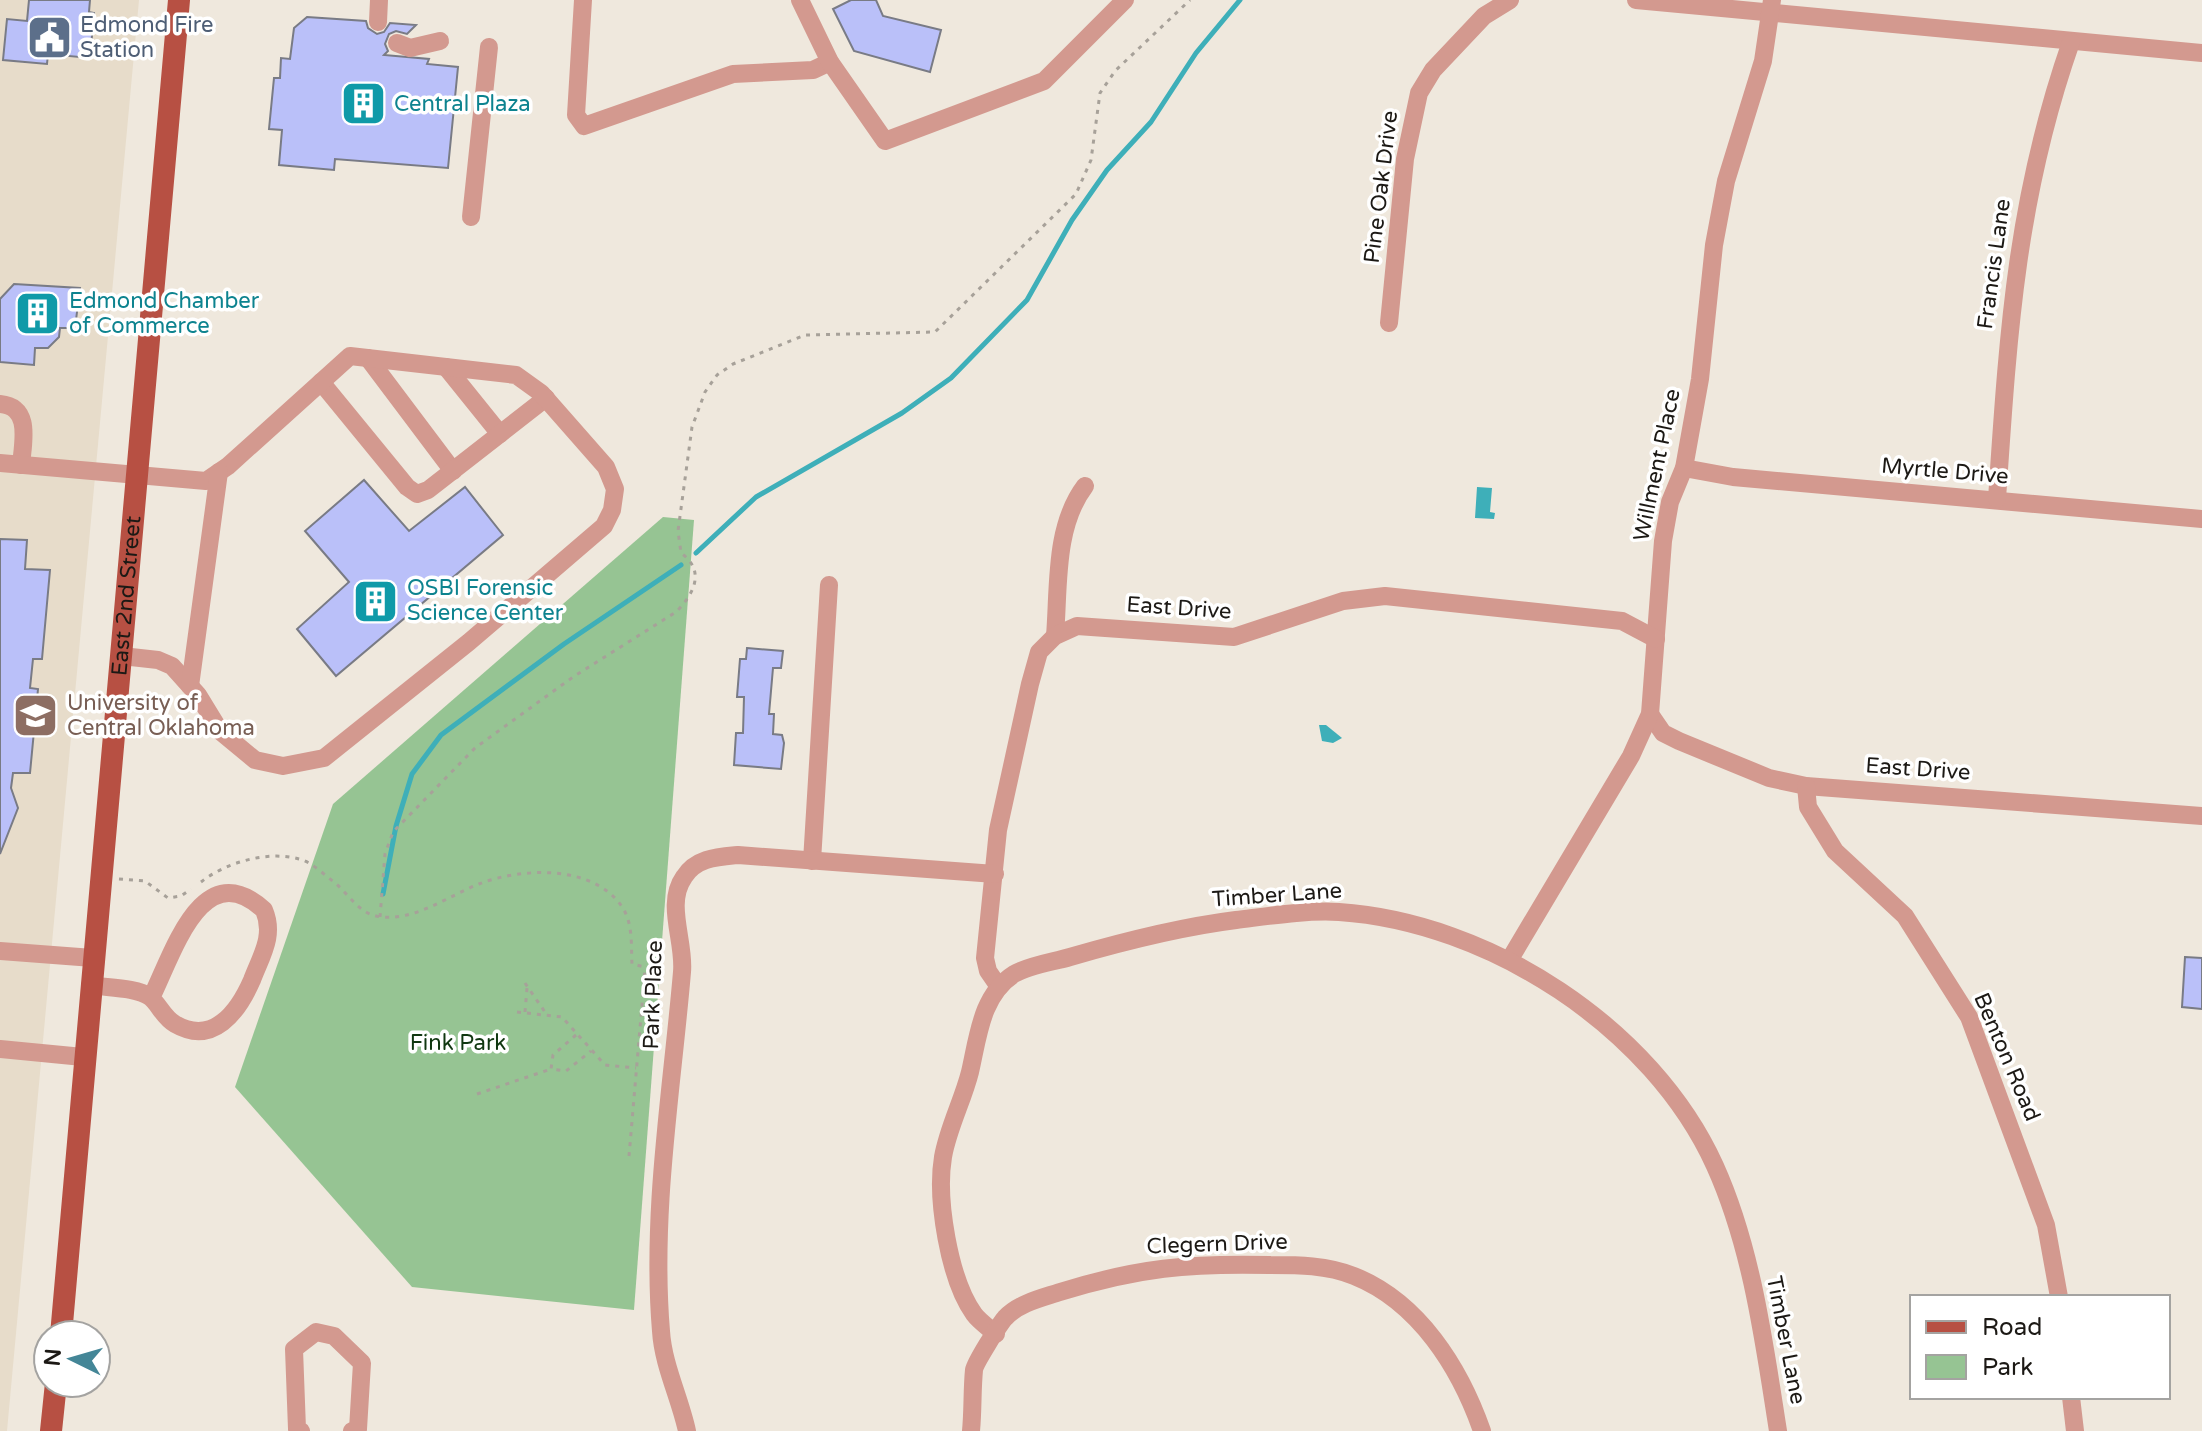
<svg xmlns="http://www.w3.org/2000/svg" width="2202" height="1431" viewBox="0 0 2202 1431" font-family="'Varela Round',sans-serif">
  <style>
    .built { fill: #e7dcca }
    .green { fill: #96c493 }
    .water { fill: #3eafb9 }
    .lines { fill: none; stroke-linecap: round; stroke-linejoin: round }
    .stream { stroke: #3eafb9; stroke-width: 5 }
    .building { fill: #bac0f9; stroke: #797b85; stroke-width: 2 }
    .path { stroke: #a7a199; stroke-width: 3; stroke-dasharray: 4 6; stroke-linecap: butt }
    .minor { stroke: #d3998f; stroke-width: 18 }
    .major { stroke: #b75043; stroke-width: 22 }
    .labels { text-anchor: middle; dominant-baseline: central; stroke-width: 7; stroke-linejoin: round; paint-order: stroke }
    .service-label { font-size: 22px; fill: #4e5e75; stroke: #fff; text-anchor: start }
    .culture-label { font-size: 22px; fill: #0d838f; stroke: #fff; text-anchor: start }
    .street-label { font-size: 22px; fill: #1c1915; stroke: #fff }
    .education-label { font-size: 22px; fill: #785e54; stroke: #fff; text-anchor: start }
    .park-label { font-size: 22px; fill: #103710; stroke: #fff }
  </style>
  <rect width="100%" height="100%" fill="#efe8dd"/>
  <polygon class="built" points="0,0 139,0 7,1431 0,1431"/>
  <polygon class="green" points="663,517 694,520 634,1310 412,1287 235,1087 333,804"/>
  <g class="water">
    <polygon points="1477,487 1492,488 1490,512 1495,513 1494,519 1475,518"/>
    <polygon points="1319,725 1326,725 1342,738 1333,743 1322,741"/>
  </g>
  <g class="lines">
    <g class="stream">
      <polyline points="696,553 756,497 902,413 951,378 1027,300 1072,220 1107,170 1151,122 1196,53 1240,0"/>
      <polyline points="383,894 396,826 412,774 441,735 564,644 681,565"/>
    </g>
  </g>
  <g class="building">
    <polygon points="29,0 90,0 89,12 94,13 90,58 48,54 47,64 3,60 7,19 27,21"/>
    <polygon points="851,0 876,0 883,16 941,30 930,72 854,51 833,9"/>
    <polygon points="307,17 366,21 368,28 377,34 384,32 390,23 416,25 407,34 396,31 389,34 385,44 388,51 384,55 429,59 427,64 458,67 448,168 335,159 334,170 279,165 282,130 269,129 274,78 280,78 281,58 290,59 294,28"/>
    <polygon points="14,284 80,288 75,328 60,328 59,337 48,348 35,348 34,365 0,362 0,299"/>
    <polygon points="364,480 409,531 465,487 503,535 336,676 297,629 349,582 305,531"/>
    <polygon points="0,539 27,540 25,569 50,570 42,659 33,659 30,688 38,689 30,773 13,773 11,788 18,808 0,854"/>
    <polygon points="747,648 783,651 781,668 773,668 769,714 774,714 773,734 782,735 784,743 781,769 734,765 736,733 743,733 744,697 737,697 740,659 746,659"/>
    <polygon points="2185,957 2202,958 2202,1009 2182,1007"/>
  </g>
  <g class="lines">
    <g class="path">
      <polyline points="119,879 145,881 168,898 181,896 191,889"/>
      <path d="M 201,882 C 225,863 267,850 299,859 C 312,862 323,874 334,882 C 350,895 359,915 382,917 C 417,920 448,896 479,884 C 522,867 597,864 624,910 C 633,926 631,947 632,964 L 662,971"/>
      <path d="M 380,917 L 385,854 L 393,832 L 475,748 L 573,677 L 676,612 C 694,594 706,571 681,553 L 678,531 L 692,427 L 705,392 L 717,375 L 733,364 L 805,335 L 935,332 L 1076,194 L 1091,160 L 1100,93 L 1115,71 L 1190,0"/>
      <polyline points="525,983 547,1015"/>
      <polyline points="517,1012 562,1017 605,1065 636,1068"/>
      <polyline points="525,1012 527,988"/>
      <polyline points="576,1035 553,1055 551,1069 566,1071 591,1051"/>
      <polyline points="477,1094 551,1069"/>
      <polyline points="629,1156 645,970"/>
    </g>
    <g class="minor">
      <polyline points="583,0 576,115 584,126 733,74 813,70 830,62"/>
      <polyline points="800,0 830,62 885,141 1044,81 1125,0"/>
      <polyline points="1636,0 2202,53"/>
      <polyline points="378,22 379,0"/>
      <polyline points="397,43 410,48 440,41"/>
      <polyline points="471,217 489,47"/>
      <polyline points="1389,323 1405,159 1419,93 1433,70 1484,16 1510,0"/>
      <polyline points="368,358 453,471"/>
      <polyline points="446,367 500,434"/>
      <polyline points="321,382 407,487 417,494 428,490 546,398"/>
      <path d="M 0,404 C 32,407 23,442 21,465"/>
      <polyline points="0,463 206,481 228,466 350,356 516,375 541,393 606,467 615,489 612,510 604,526 469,642 324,758 283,766 255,760 220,731 198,695 172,666 158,660 122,656"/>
      <polyline points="1684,468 1733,477 2202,519"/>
      <path d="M 1997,499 C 2008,335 2016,199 2071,42"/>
      <path d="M 1055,636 C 1059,587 1054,527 1085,486"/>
      <polyline points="190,686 219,472"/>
      <polyline points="1650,714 1663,733 1679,741 1769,778 1806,786 2202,816"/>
      <polyline points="1806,786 1808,807 1835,851 1905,916 1969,1017 2046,1225 2059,1297"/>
      <polyline points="812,861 829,585"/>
      <polyline points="0,951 93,958"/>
      <polyline points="1510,959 1631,756 1650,714 1663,541 1670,502 1684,468 1700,379 1714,245 1726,181 1763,61 1772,0"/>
      <path d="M 90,985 C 106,988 136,987 150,997 C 159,1004 163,1017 175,1024 C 213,1046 238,1012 252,980 C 261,956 275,936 264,910 C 202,853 173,954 151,998"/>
      <polyline points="999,987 988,971 985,958 998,830 1030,684 1039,652 1055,636 1077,626 1234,637 1343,601 1385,596 1622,621 1656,639"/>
      <polyline points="0,1049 83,1057"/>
      <path d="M 996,1334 C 989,1328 979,1321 974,1314 C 949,1279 936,1199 943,1157 C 948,1128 963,1100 970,1072 C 978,1038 981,995 1014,974 C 1030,965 1053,962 1070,957 C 1125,941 1180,927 1236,920 C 1269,916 1306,910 1339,912 C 1489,922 1652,1027 1715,1166 C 1752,1248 1764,1342 1778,1431"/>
      <polyline points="2071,1397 2075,1431"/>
      <polyline points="301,1431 297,1429 294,1349 316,1332 334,1336 362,1363 358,1429 352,1431"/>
      <path d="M 687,1431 C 680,1398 663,1365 661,1331 C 651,1212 672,1090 682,972 C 685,941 665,904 684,877 C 696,858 717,857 738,855 L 995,874"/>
      <path d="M 971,1431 C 973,1411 972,1390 974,1370 C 975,1363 999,1325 1005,1318 C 1019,1303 1042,1298 1060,1292 C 1137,1268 1189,1263 1270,1265 C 1298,1265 1327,1265 1354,1276 C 1419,1302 1460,1368 1482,1431"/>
    </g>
    <g class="major">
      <path id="s1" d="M 61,1335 L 179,0"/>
      <polyline points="51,1431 56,1383"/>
    </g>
  </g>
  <defs>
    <symbol id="civic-square" viewBox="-11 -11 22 22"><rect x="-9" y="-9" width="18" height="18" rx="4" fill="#5c6f8a" stroke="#fff"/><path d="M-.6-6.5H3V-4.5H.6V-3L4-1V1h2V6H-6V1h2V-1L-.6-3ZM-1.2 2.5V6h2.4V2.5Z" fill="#fff"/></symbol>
    <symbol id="building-square" viewBox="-11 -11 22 22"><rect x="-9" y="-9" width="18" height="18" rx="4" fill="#0f9aa8" stroke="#fff"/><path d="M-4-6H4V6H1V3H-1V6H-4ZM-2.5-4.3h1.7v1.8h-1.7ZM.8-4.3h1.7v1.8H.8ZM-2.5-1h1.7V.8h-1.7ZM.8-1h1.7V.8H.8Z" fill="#fff"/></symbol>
    <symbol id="university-square" viewBox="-11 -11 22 22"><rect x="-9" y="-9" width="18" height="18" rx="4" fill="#8d6e63" stroke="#fff"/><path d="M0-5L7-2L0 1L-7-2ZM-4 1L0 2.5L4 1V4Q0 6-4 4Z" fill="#fff"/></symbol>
  </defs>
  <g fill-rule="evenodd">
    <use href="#civic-square" x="24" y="12" width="51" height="51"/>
    <use href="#building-square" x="338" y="78" width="51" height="51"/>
    <use href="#building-square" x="12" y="288" width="51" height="51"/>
    <use href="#building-square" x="350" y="576" width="51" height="51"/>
    <use href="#university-square" x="10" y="690" width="51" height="51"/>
  </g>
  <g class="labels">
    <g class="service-label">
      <text x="80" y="25">Edmond Fire<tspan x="80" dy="25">Station</tspan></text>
    </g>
    <g class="culture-label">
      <text x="394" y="104">Central Plaza</text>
      <text x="69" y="301">Edmond Chamber<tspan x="69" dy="25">of Commerce</tspan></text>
      <text x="407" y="588">OSBI Forensic<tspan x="407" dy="25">Science Center</tspan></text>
    </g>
    <g class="street-label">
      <text transform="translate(1381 187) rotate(-83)">Pine Oak Drive</text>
      <text transform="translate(1994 264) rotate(-82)">Francis Lane</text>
      <text transform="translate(1657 465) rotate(-78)">Willment Place</text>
      <text transform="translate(1945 471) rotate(5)">Myrtle Drive</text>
      <text stroke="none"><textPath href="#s1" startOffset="742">East 2nd Street</textPath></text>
      <text transform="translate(1179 608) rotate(4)">East Drive</text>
      <text transform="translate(1918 769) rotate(4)">East Drive</text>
      <text transform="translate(1277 895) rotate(-4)">Timber Lane</text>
      <text transform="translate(653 995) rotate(-88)">Park Place</text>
      <text transform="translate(2007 1057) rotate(67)">Benton Road</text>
      <text transform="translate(1217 1244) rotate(-2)">Clegern Drive</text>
      <text transform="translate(1786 1340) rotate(79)">Timber Lane</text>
    </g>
    <g class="education-label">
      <text x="67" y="703">University of<tspan x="67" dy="25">Central Oklahoma</tspan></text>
    </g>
    <g class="park-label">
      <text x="458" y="1043">Fink Park</text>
    </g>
  </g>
  <rect x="1910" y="1295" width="260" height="104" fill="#ffffff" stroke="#a4a3a1" stroke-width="2"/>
  <rect x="1926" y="1321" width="40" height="12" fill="#b75043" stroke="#a4a3a1" stroke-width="2"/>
  <text x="1982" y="1335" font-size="24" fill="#1c1915">Road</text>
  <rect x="1926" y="1355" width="40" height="24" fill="#96c493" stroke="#a4a3a1" stroke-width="2"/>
  <text x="1982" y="1375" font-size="24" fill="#1c1915">Park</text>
  <g transform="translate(72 1359) rotate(275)"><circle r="38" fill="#ffffff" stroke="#a4a3a1" stroke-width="2"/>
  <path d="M0-6L14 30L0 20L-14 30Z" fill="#448697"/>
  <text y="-12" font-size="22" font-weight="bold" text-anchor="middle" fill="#1c1915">N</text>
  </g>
</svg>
